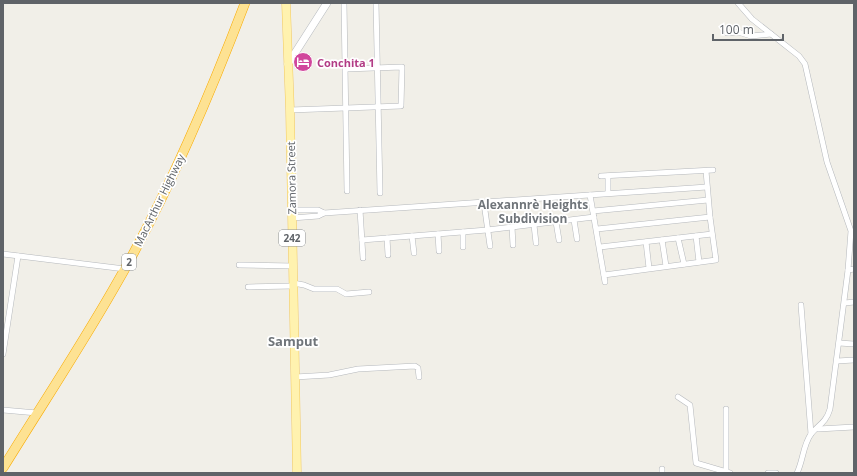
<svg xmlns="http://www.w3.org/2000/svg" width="857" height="476" viewBox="0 0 857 476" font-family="'Open Sans',sans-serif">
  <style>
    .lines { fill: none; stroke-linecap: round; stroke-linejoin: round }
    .street-casing { stroke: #b5b8bc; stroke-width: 6 }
    .secondary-casing { stroke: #b6babf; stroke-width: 8 }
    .primary-casing { stroke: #f2c960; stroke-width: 9 }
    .highway-casing { stroke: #f9ab00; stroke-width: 10 }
    .street { stroke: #fff; stroke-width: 5 }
    .secondary { stroke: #fff; stroke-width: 7 }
    .primary { stroke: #fff2af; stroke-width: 8 }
    .highway { stroke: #fde293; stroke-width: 9 }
    .labels { text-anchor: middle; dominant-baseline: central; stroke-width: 3.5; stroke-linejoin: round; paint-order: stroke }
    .shield { fill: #fff; stroke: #8f9295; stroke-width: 1 }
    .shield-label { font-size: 10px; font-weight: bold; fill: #5f6368 }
    .hotel-label { font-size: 11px; font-weight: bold; fill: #b23c85; stroke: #fff; text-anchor: start }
    .street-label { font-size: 11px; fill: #5f6368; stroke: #fff }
    .neighbourhood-label { font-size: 12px; font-weight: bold; fill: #70757a; stroke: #fff }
    .quarter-label { font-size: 13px; font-weight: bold; fill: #70757a; stroke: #fff }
  </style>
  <rect width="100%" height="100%" fill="#f1efe8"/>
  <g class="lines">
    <defs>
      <g id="street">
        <polyline points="344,3 347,191"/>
        <polyline points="376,3 380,193"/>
        <polyline points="738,3 752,19 799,56 805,64 827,162 851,231 848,270 854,269"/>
        <polyline points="727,33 738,32 751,36 771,34"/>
        <polyline points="290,110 401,106 402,67 346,69"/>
        <polyline points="601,176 713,170"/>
        <polyline points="608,176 608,193"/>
        <polyline points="590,195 605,282"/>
        <polyline points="484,203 490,246"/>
        <polyline points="292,210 318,210 324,213"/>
        <polyline points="360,210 363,258"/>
        <polyline points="593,211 708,200"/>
        <polyline points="292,218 318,216 324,213 707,187"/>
        <polyline points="574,220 577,239"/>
        <polyline points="556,222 559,240"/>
        <polyline points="534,225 536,243"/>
        <polyline points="512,227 513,245"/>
        <polyline points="597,229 710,217"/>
        <polyline points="463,232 463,247"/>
        <polyline points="438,234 439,251"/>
        <polyline points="412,236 414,253"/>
        <polyline points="696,236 699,262"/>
        <polyline points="387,238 388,255"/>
        <polyline points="678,238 684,264"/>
        <polyline points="362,240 487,230 594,217"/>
        <polyline points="662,240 666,266"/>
        <polyline points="646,242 649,268"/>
        <polyline points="600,247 712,234"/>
        <polyline points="3,254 125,269"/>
        <polyline points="239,265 293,266"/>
        <polyline points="604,275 716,260 710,217 706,171"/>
        <polyline points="293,283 304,285 314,289 337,289 346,294 369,292"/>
        <polyline points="248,287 293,286"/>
        <polyline points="845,303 854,302"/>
        <polyline points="801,305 811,434"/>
        <polyline points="839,343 854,344"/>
        <polyline points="3,354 18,256"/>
        <polyline points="837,361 854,360"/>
        <polyline points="295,377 329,375 358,369 415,366 418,368 419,377"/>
        <polyline points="678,397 690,405 696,463 730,473"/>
        <polyline points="3,410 37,413"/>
        <polyline points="818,429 854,427"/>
        <polyline points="662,469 662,473"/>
        <polyline points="726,472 726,409"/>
        <polyline points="768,473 776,473"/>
        <path d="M 797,473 C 803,461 803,445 811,434 C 818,425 826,423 830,409 L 848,270"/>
      </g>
      <polyline id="secondary" points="288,64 327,3"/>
      <polyline id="primary" points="286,3 290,110 297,473"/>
      <path id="highway" d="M 3,468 C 40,408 79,349 114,288 C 166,199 208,100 245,3"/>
    </defs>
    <use href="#street" class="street-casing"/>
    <use href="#secondary" class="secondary-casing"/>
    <use href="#primary" class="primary-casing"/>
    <use href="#highway" class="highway-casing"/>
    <use href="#street" class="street"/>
    <use href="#secondary" class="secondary"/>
    <use href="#primary" class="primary"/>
    <use href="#highway" class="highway"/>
  </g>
  <defs>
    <symbol id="hotel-disc" viewBox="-11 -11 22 22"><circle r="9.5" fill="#d1479c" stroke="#fff"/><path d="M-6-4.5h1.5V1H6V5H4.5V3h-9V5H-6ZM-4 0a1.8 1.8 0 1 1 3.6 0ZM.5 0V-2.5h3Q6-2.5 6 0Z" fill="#fff"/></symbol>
  </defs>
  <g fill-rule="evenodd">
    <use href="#hotel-disc" x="292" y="51" width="22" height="22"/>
  </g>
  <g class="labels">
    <g class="shield">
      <rect x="279" y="230" width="26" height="16" rx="3"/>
      <rect x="122" y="254" width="14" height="16" rx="3"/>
    </g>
    <g class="shield-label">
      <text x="292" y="238">242</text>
      <text x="129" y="262">2</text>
    </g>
    <g class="hotel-label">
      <text x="317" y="62">Conchita 1</text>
    </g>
    <g class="street-label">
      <text transform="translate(291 178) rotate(-91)">Zamora Street</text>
      <text transform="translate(159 200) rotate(-64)">MacArthur Highway</text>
    </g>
    <g class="neighbourhood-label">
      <text x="533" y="204">Alexannrè Heights<tspan x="533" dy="14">Subdivision</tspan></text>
    </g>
    <g class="quarter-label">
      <text x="293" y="341">Samput</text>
    </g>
  </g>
  <rect width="857" height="476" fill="none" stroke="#5f6368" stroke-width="8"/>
  <path d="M713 34v6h70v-6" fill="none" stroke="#5f6368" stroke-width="2"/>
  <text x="719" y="34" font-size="12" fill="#5f6368" stroke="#ffffff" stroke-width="3" paint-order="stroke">100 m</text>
</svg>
